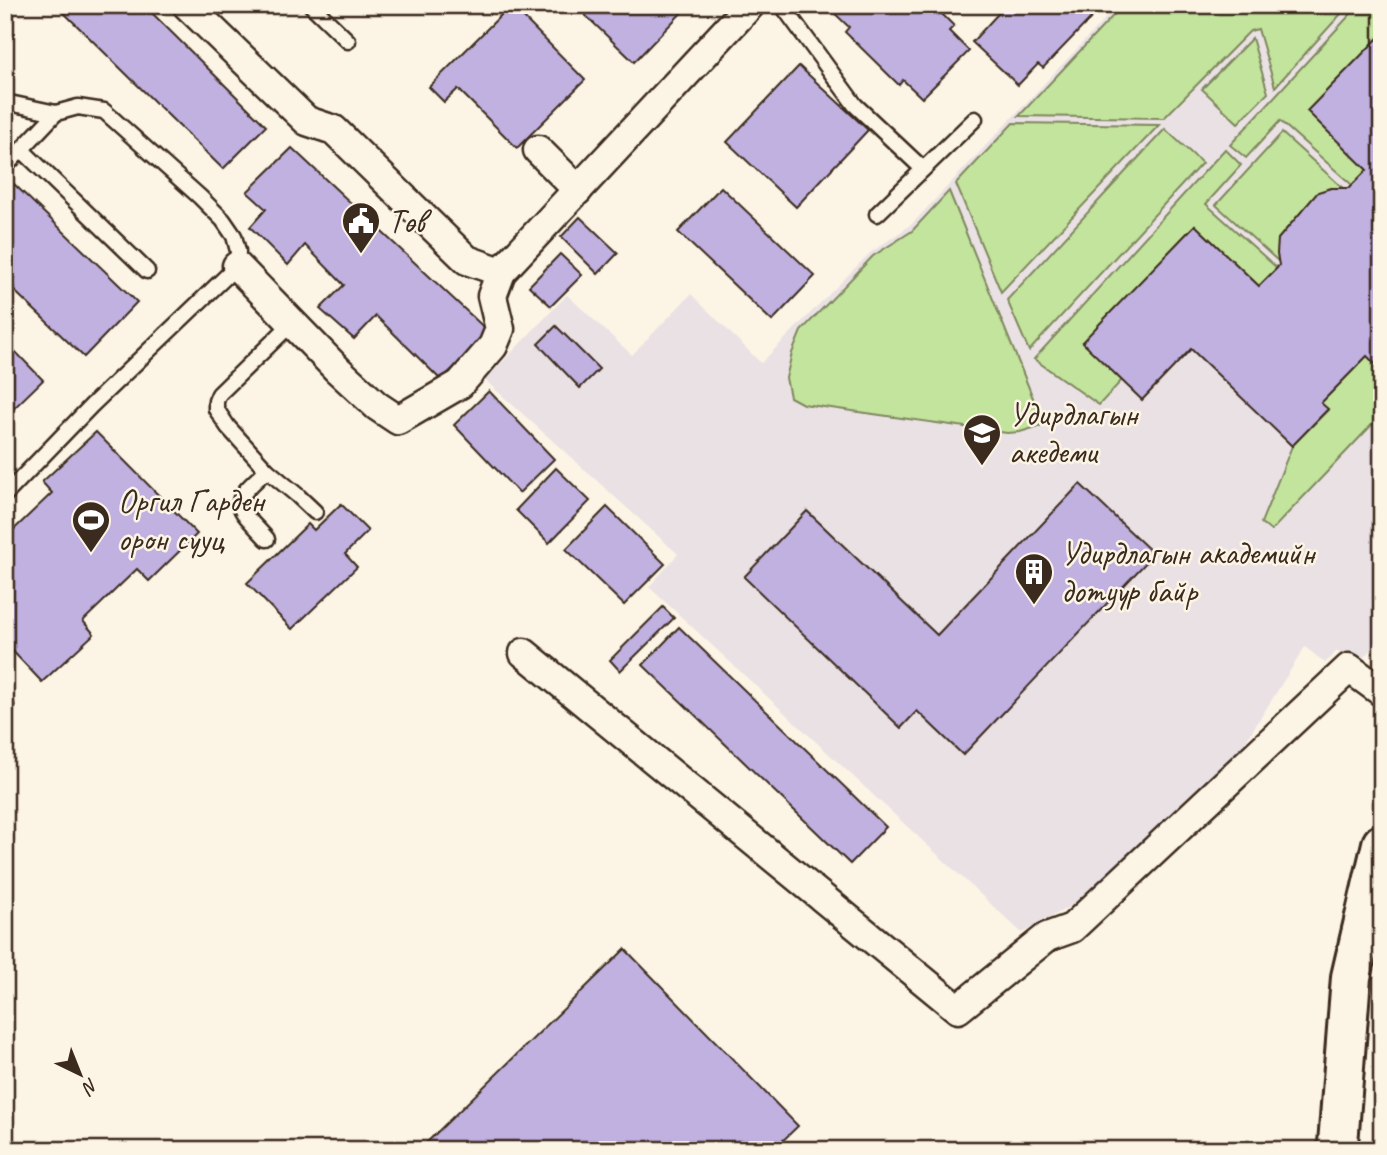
<svg xmlns="http://www.w3.org/2000/svg" width="1387" height="1155" viewBox="0 0 1387 1155" font-family="Caveat,sans-serif">
  <style>
    .built { fill: #eae1e4 }
    .green { fill: #c3e49d; stroke: #7f875e; stroke-width: 2 }
    .building { fill: #c1b1e1; stroke: #3b2a1e; stroke-width: 2 }
    .lines { fill: none; stroke-linecap: round; stroke-linejoin: round }
    .service-casing { stroke: #3b2a1e; stroke-width: 19 }
    .minor-casing { stroke: #3b2a1e; stroke-width: 33 }
    .secondary-casing { stroke: #3b2a1e; stroke-width: 44 }
    .service { stroke: #fcf5e5; stroke-width: 14 }
    .minor { stroke: #fcf5e5; stroke-width: 28 }
    .secondary { stroke: #fcf5e5; stroke-width: 38 }
    .labels { text-anchor: middle; dominant-baseline: central; stroke-width: 5; stroke-linejoin: round; paint-order: stroke }
    .poi-label { font-size: 33px; fill: #3b2a1e; stroke: #fcf5e5; text-anchor: start }
  </style>
  <rect width="100%" height="100%" fill="#fcf5e5"/>
  <filter id="ink" filterUnits="userSpaceOnUse"><feTurbulence type="fractalNoise" baseFrequency=".0143" numOctaves="2"/><feDisplacementMap in="SourceGraphic" scale="14" xChannelSelector="R" yChannelSelector="G"/><feConvolveMatrix kernelMatrix="1 2 1 2 8 2 1 2 1" color-interpolation-filters="sRGB"/></filter>
  <g filter="url(#ink)">
    <polygon class="built" points="1118,5 1382,5 1382,633 1380,639 1355,667 1337,651 1325,663 1305,647 1232,763 1087,897 1022,933 649,587 678,554 485,380 567,295 632,355 691,294 761,363 870,253 912,224"/>
    <g class="green">
      <polygon points="1123,5 1349,5 1275,87 1258,29 1250,31 1164,118 1019,116"/>
      <polygon points="1359,5 1382,5 1382,34 1307,111 1367,170 1352,185 1280,121 1246,158 1230,145"/>
      <polygon points="1252,38 1268,93 1238,123 1202,89"/>
      <polygon points="1013,123 1159,125 1001,292 956,184"/>
      <polygon points="1165,129 1202,163 1029,351 1007,300"/>
      <polygon points="1282,133 1343,188 1331,188 1318,192 1278,239 1278,261 1216,205"/>
      <polygon points="1225,149 1241,165 1206,204 1277,268 1259,286 1195,225 1083,342 1122,380 1099,405 1034,359"/>
      <polygon points="949,191 1042,420 1040,426 1020,432 1007,433 803,404 790,397 786,378 792,353 801,331 873,256 912,231"/>
      <polygon points="1367,356 1382,370 1382,414 1271,531 1261,523 1292,446 1328,410 1321,403"/>
    </g>
    <g class="building">
      <polygon points="56,5 144,5 266,126 223,169"/>
      <polygon points="511,5 585,80 517,148 458,89 444,102 429,87"/>
      <polygon points="586,5 689,5 634,62 581,11"/>
      <polygon points="832,5 933,5 954,26 949,31 969,51 922,98 903,80 899,85 845,32 849,27 829,8"/>
      <polygon points="1006,5 1095,5 1089,11 1094,15 1043,68 1038,64 1018,85 972,42"/>
      <polygon points="1382,34 1382,367 1380,369 1367,356 1321,403 1328,409 1292,446 1191,349 1142,400 1082,342 1195,225 1259,286 1277,268 1279,265 1277,254 1278,239 1318,192 1331,188 1349,188 1367,170 1307,111"/>
      <polygon points="799,66 868,130 796,207 727,142"/>
      <polygon points="292,148 490,333 441,380 376,316 354,339 320,309 344,285 305,245 288,265 250,227 266,209 247,192"/>
      <polygon points="14,184 137,302 84,357 5,282 5,193"/>
      <polygon points="721,187 815,276 772,321 678,232"/>
      <polygon points="580,217 618,253 598,274 561,237"/>
      <polygon points="560,254 582,275 551,306 529,286"/>
      <polygon points="556,326 599,369 580,388 538,344"/>
      <polygon points="5,341 43,380 5,417"/>
      <polygon points="489,391 554,459 519,493 454,425"/>
      <polygon points="96,432 197,534 149,581 137,569 83,621 94,634 42,682 5,643 5,538 52,493 42,482"/>
      <polygon points="556,468 590,501 549,543 516,510"/>
      <polygon points="1080,484 1154,554 963,755 917,711 901,728 744,577 807,511 937,635"/>
      <polygon points="341,504 368,531 345,554 357,567 292,629 247,583 308,524 314,530"/>
      <polygon points="607,507 665,564 624,605 566,549"/>
      <polygon points="663,607 674,618 620,671 610,660"/>
      <polygon points="679,627 886,827 850,864 643,665"/>
      <polygon points="625,949 798,1126 773,1150 419,1150"/>
    </g>
    <g class="lines">
      <defs>
        <g id="service">
          <polyline points="311,5 348,41"/>
          <polyline points="782,5 855,105 923,169"/>
          <polyline points="5,102 56,113"/>
          <polyline points="22,150 147,271"/>
          <polyline points="5,167 56,113 78,107 104,111 200,197 223,220 234,236 238,251 237,266 92,405 5,495"/>
          <polyline points="877,214 975,119"/>
          <polyline points="292,323 219,394 216,401 216,409 228,427 267,470 297,495 315,512"/>
          <path d="M 267,470 C 228,505 234,503 267,539"/>
          <polyline points="5,704 6,705"/>
        </g>
        <g id="minor">
          <polyline points="187,5 307,121 334,130 467,260 501,272"/>
          <polyline points="538,150 578,190"/>
          <polyline points="237,266 338,370 377,406 398,420 460,384 493,346 500,329 492,296 501,272 750,5"/>
          <polyline points="524,653 958,1009 1047,937 1072,928 1349,668 1382,692"/>
        </g>
        <polyline id="secondary" points="1336,1150 1338,1144 1351,977 1382,844"/>
      </defs>
      <use href="#service" class="service-casing"/>
      <use href="#minor" class="minor-casing"/>
      <use href="#secondary" class="secondary-casing"/>
      <use href="#service" class="service"/>
      <use href="#minor" class="minor"/>
      <use href="#secondary" class="secondary"/>
    </g>
  </g>
  <defs>
    <symbol id="civic-pin" viewBox="-11 -11 22 30"><path d="M0 17L-7.5 6A9.5 9.5 0 1 1 7.5 6Z" fill="#3b2a1e" stroke="#fcf5e5"/><path d="M-.6-6.5H3V-4.5H.6V-3L4-1V1h2V6H-6V1h2V-1L-.6-3ZM-1.2 2.5V6h2.4V2.5Z" fill="#fff"/></symbol>
    <symbol id="university-pin" viewBox="-11 -11 22 30"><path d="M0 17L-7.5 6A9.5 9.5 0 1 1 7.5 6Z" fill="#3b2a1e" stroke="#fcf5e5"/><path d="M0-5L7-2L0 1L-7-2ZM-4 1L0 2.5L4 1V4Q0 6-4 4Z" fill="#fff"/></symbol>
    <symbol id="stadium-pin" viewBox="-11 -11 22 30"><path d="M0 17L-7.5 6A9.5 9.5 0 1 1 7.5 6Z" fill="#3b2a1e" stroke="#fcf5e5"/><path d="M0-5a6.5 5 0 1 0 0 10a6.5 5 0 1 0 0-10ZM-3.5-1.8h7v3.6h-7Z" fill="#fff"/></symbol>
    <symbol id="building-pin" viewBox="-11 -11 22 30"><path d="M0 17L-7.5 6A9.5 9.5 0 1 1 7.5 6Z" fill="#3b2a1e" stroke="#fcf5e5"/><path d="M-4-6H4V6H1V3H-1V6H-4ZM-2.5-4.3h1.7v1.8h-1.7ZM.8-4.3h1.7v1.8H.8ZM-2.5-1h1.7V.8h-1.7ZM.8-1h1.7V.8H.8Z" fill="#fff"/></symbol>
  </defs>
  <g fill-rule="evenodd">
    <use href="#civic-pin" x="339" y="199" width="44" height="60"/>
    <use href="#university-pin" x="960" y="411" width="44" height="60"/>
    <use href="#stadium-pin" x="69" y="498" width="44" height="60"/>
    <use href="#building-pin" x="1012" y="550" width="44" height="60"/>
  </g>
  <g class="labels">
    <g class="poi-label">
      <text x="388" y="221">Төв</text>
      <text x="1009" y="414">Удирдлагын<tspan x="1009" dy="38">акедеми</tspan></text>
      <text x="118" y="501">Оргил Гарден<tspan x="118" dy="38">орон сууц</tspan></text>
      <text x="1061" y="553">Удирдлагын академийн<tspan x="1061" dy="38">дотуур байр</tspan></text>
    </g>
  </g>
  <rect width="1387" height="1155" fill="none" stroke="#fcf5e5" stroke-width="28"/>
  <rect x="14" y="14" width="1359" height="1127" fill="none" stroke="#3b2a1e" stroke-width="2.5" filter="url(#ink)"/>
  <g transform="translate(80 1074) rotate(137)" stroke="#fcf5e5" stroke-width="5" paint-order="stroke">
  <path d="M0-5L12 26L0 18L-12 26Z" fill="#3b2a1e"/>
  <text y="-10" font-size="19" font-weight="bold" text-anchor="middle" fill="#3b2a1e">N</text>
  </g>
</svg>
